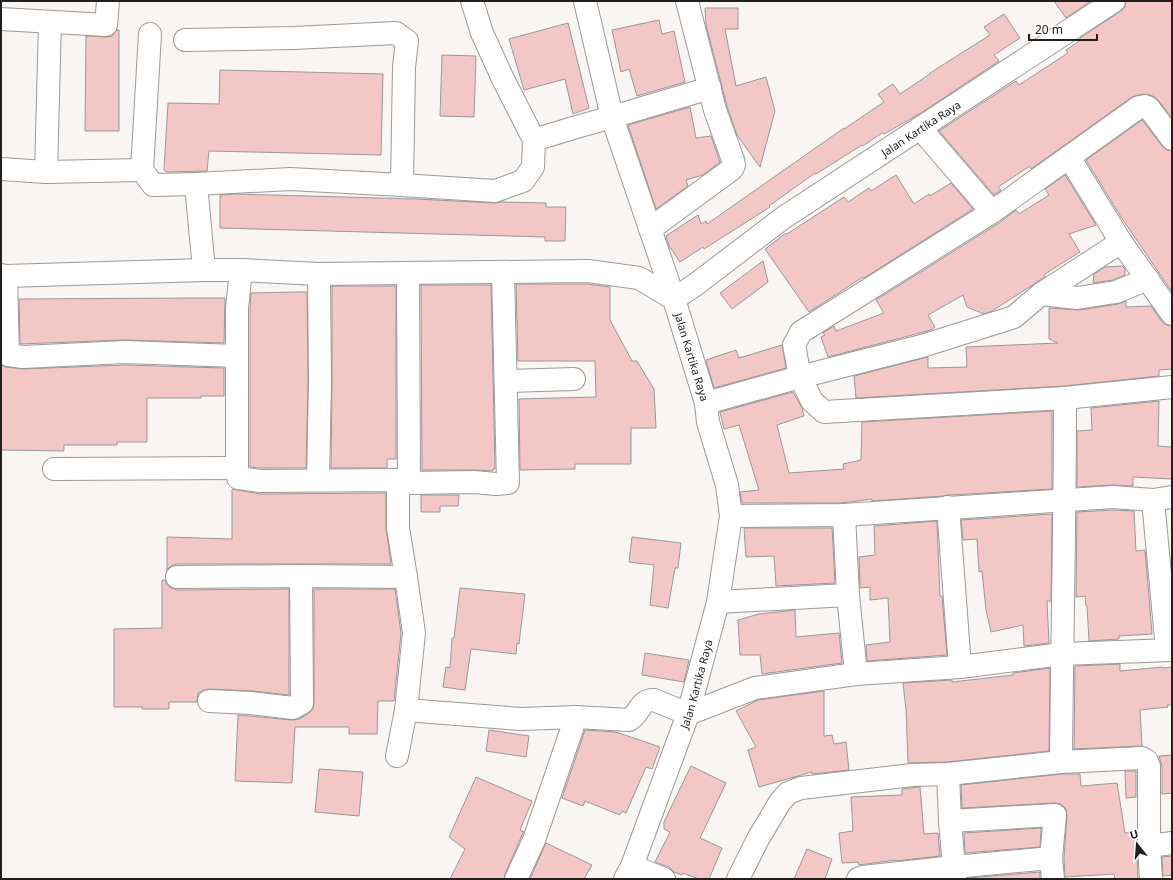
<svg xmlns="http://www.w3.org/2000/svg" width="1173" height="880" viewBox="0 0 1173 880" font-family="'Noto Sans',sans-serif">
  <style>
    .building { fill: #f3c7c6; stroke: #9b9797 }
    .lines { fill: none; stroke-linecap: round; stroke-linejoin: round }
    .minor-casing { stroke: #9c9997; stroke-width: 24 }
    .minor { stroke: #fff; stroke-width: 22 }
    .labels { text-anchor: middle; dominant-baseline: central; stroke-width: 3.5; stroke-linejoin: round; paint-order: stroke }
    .street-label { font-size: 11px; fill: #21201f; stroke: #fff }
  </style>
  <rect width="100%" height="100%" fill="#f8f5f3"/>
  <g class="building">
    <polygon points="1054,1 1091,1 1066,18"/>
    <polygon points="1126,1 1172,1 1172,118 1159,101 1155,97 1150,95 1143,94 1132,97 1031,169 1030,166 998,187 1001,190 994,195 939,131 1016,81 1019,85 1068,53 1066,50 1081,40 1080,38 1121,11 1125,7"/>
    <polygon points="705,8 738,8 738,29 725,29 736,86 766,77 775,111 760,167 737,135 727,106 706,25"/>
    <polygon points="1004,14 1020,38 994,55 999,61 921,113 884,134 882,133 863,146 862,145 816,174 815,173 769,206 770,207 704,249 703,247 680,262 669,246 666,236 698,215 701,224 706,221 707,224 844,128 844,129 884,102 878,94 893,84 900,94 930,74 930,73 990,35 984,27"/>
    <polygon points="659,20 662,34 674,31 685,82 637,96 629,69 621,72 612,30"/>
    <polygon points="568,23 589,108 573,114 565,79 524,90 509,39"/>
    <polygon points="117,30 119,30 119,131 85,131 86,36 106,37 112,36"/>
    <polygon points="442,55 476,56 474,117 440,116"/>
    <polygon points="220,70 383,74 381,155 209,151 207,171 167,172 164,170 168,103 219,104"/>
    <polygon points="690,107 696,138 711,136 720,162 703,175 686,180 688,186 656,209 628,125"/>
    <polygon points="1142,120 1162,146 1167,150 1172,151 1172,292 1121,217 1086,160"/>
    <polygon points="896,175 914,204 929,194 930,196 951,183 973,209 864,278 863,277 809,312 765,249 786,233 787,234 844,197 848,202 869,188 871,191"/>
    <polygon points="1065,175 1096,225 1069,234 1080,252 1045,274 1045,277 992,311 984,314 967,307 963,295 928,315 935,327 931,330 828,357 821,337 825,335 823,333 834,326 836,331 884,313 876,300 999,223 1016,210 1019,214 1049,195 1045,189"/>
    <polygon points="235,194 417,199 494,203 501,202 546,203 546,207 566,207 565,241 545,241 545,237 220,228 220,195"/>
    <polygon points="763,261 768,282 732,309 720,293"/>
    <polygon points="1122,266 1125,269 1125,275 1113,280 1093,283 1094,274 1105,267"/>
    <polygon points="516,284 587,284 610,287 610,320 632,361 637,361 654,389 656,428 631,428 631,464 575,464 575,469 520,470 519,399 596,397 595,361 518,361"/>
    <polygon points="421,285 491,285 495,469 493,469 493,471 474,470 422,470"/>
    <polygon points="332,286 396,286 396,459 387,459 387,468 331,468 332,382"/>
    <polygon points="296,292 307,292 308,382 306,468 261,468 250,467 250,309 251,293"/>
    <polygon points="193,298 225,298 224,343 124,340 20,344 19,299"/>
    <polygon points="1126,301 1126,307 1151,306 1162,322 1166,325 1172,326 1172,369 1159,370 1159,376 1064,386 856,398 854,376 928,357 928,368 967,367 966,347 1058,343 1049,339 1049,308 1079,310 1118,304"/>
    <polygon points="782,345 786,368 714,388 706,360 736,350 739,358"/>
    <polygon points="1,365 6,367 23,369 125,365 224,368 224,396 201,396 201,398 147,398 147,442 117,442 117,445 64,445 64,451 1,450"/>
    <polygon points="793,392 802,408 804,416 777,425 789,473 844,469 843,464 861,460 862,422 1052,411 1052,489 951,495 947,495 943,496 872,501 872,499 841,503 742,503 740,492 759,490 739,425 724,429 720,412"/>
    <polygon points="1159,401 1158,446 1172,447 1172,479 1133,477 1133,486 1112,485 1077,487 1077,431 1092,430 1091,408"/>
    <polygon points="232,489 260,494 386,493 386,528 391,564 177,564 171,566 167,570 167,537 232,539"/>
    <polygon points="421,495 459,495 458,506 440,506 440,512 421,512"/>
    <polygon points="1113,510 1134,511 1136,551 1145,550 1150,609 1152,634 1119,636 1119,639 1089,641 1087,606 1086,606 1085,596 1076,597 1077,512"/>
    <polygon points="1052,514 1051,601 1047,601 1049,643 1024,646 1023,625 991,632 986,610 982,571 979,572 977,539 963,540 961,520"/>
    <polygon points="937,521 940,596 942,596 947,655 867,661 866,645 890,642 888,598 870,600 870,587 860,588 859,557 875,555 874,526"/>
    <polygon points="744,528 832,528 835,583 776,586 774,556 746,557"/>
    <polygon points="632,537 681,543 678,568 675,568 668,608 650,605 654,565 629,562"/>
    <polygon points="162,580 165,580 166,584 171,588 177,590 289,589 289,695 252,691 210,689 204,690 198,693 197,702 169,702 169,709 142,709 142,707 114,707 114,629 162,628"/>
    <polygon points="460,588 525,594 519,644 517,643 516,654 471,649 465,690 443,687 446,667 450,668 452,638 454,638"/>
    <polygon points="314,589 395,589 401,633 394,701 378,701 377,734 349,734 349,727 295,727 292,783 235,781 238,715 292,720 299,719 308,714 313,709 314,703"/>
    <polygon points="795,610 796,637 839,633 842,663 762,674 760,655 740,655 738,620 759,614"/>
    <polygon points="645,653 689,660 684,682 642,675"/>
    <polygon points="1120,664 1120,671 1163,667 1163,668 1172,667 1172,705 1167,705 1168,707 1140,710 1142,746 1074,749 1075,666"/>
    <polygon points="1050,668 1049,751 947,762 908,763 906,710 903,683 952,680 952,682 1013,675 1013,673"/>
    <polygon points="824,691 824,736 832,735 834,744 846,742 849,770 812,774 812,772 759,787 748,750 756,747 736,711 758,700"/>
    <polygon points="489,730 529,736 526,757 486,751"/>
    <polygon points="585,730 616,732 660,747 652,769 646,767 626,813 622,811 620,815 585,801 583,806 562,798"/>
    <polygon points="1172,755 1172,793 1162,794 1162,766 1159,756"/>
    <polygon points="691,766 726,783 700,838 722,848 709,879 699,879 683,873 682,875 674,872 669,867 655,862 670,832 664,829 664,822"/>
    <polygon points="319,769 363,772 359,816 315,812"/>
    <polygon points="1125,771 1136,771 1136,797 1126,798"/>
    <polygon points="1062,774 1080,774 1081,786 1117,783 1125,833 1136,832 1138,879 1115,879 1114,874 1065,877 1064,858 1067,816 1066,809 1061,804 1054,803 962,808 961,785"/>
    <polygon points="476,777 532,801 520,830 524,832 522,835 505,874 504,879 450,879 465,849 449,837"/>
    <polygon points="920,787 924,834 938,833 940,856 896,861 896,860 859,865 858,862 842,863 839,833 853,831 851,797 902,795 902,789"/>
    <polygon points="1041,828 1040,847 965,853 964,833"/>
    <polygon points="546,843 592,865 584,879 530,879"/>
    <polygon points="807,849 832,859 825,879 794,879"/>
    <polygon points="1172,856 1172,875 1163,876 1162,857"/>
    <polygon points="1040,872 1040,879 967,879 967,878"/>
  </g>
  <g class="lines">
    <defs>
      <g id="minor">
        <polyline points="585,1 612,117 674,299"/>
        <polyline points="1,19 106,25 108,1"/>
        <polyline points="185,40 294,38 396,33 407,41 404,67 402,185"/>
        <polyline points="920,128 992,212"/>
        <polyline points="534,140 573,128 612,117 710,88"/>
        <polyline points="1069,157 1121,242 1172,314"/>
        <polyline points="1,169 46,172 142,170 153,185 196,184 290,179 402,185 495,191 523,181 533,167 534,140 503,79 482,33 472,1"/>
        <polyline points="142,170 150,34"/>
        <polyline points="46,172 50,22"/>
        <polyline points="196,184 204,270"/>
        <polyline points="650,229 732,169 734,165 733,160 715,110 687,1"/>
        <polyline points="1121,242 1041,294 1014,317 922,346 800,377 812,401 824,412 1065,398 1172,387"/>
        <polyline points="241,270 237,308 237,468 238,478 260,481 398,480 398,528 406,577 414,633 406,710 397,756"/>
        <polyline points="408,273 409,483 474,482 496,484 508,483 503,272"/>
        <polyline points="1,275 6,276 204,270 241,270 319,274 588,271 639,278 674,299"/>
        <polyline points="6,276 8,355 23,357 125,352 237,356"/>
        <polyline points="1041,294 1077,298 1116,292 1148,279"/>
        <polyline points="506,381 574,379"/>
        <polyline points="706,403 800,377 794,345 801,332 992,212 1139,107 1145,106 1149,108 1172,139"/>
        <polyline points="54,469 237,468"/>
        <polyline points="318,480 320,382 319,274"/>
        <polyline points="1153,500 1167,650"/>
        <polyline points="948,507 960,667"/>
        <polyline points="844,515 848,595 856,674"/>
        <polyline points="731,516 844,515 1113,497 1153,500 1172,497"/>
        <polyline points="177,577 301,576 406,577"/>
        <polyline points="718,602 848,595"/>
        <polyline points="209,701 251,703 293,708 302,703 301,576"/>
        <path d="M 406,710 L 521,719 L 576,717 L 629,720 C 641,714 638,700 654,700 L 688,714 L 755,688 L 856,674 L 960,667 L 1062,654 L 1172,650"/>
        <path d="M 1061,762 C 1062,640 1065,519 1065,398"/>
        <polyline points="948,774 950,821 955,879"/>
        <polyline points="950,821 1055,815 1051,858 1053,879"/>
        <polyline points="1149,846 1172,843"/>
        <polyline points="632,866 664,879"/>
        <polyline points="516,879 534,840 576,717"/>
        <path id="s1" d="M 625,879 L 632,866 L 688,714 L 718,602 L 731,516 L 727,485 L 708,422 L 706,403 L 674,299 L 695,285 L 783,218 L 1114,1"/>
        <polyline points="738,879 758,839 780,802 788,793 801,788 912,775 948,774 1061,762 1142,758 1147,761 1149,766 1149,846 1151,879"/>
        <polyline points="858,879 863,877 954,867 1051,858"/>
      </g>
    </defs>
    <use href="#minor" class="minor-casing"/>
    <use href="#minor" class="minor"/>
  </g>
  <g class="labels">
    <g class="street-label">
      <text stroke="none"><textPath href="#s1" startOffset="905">Jalan Kartika Raya</textPath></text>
      <text transform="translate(692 357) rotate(73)">Jalan Kartika Raya</text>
      <text stroke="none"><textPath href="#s1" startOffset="208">Jalan Kartika Raya</textPath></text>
    </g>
  </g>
  <rect width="1173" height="880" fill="none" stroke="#21201f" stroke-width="4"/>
  <g transform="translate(1137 844) rotate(343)" stroke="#ffffff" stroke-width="3" paint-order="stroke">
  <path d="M0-3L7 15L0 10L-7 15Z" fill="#21201f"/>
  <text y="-6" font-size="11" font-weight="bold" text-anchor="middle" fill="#21201f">U</text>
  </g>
  <path d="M1029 34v6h68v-6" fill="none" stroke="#21201f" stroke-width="2"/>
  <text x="1035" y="34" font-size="12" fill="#21201f" stroke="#ffffff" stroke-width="3" paint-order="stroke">20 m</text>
</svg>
